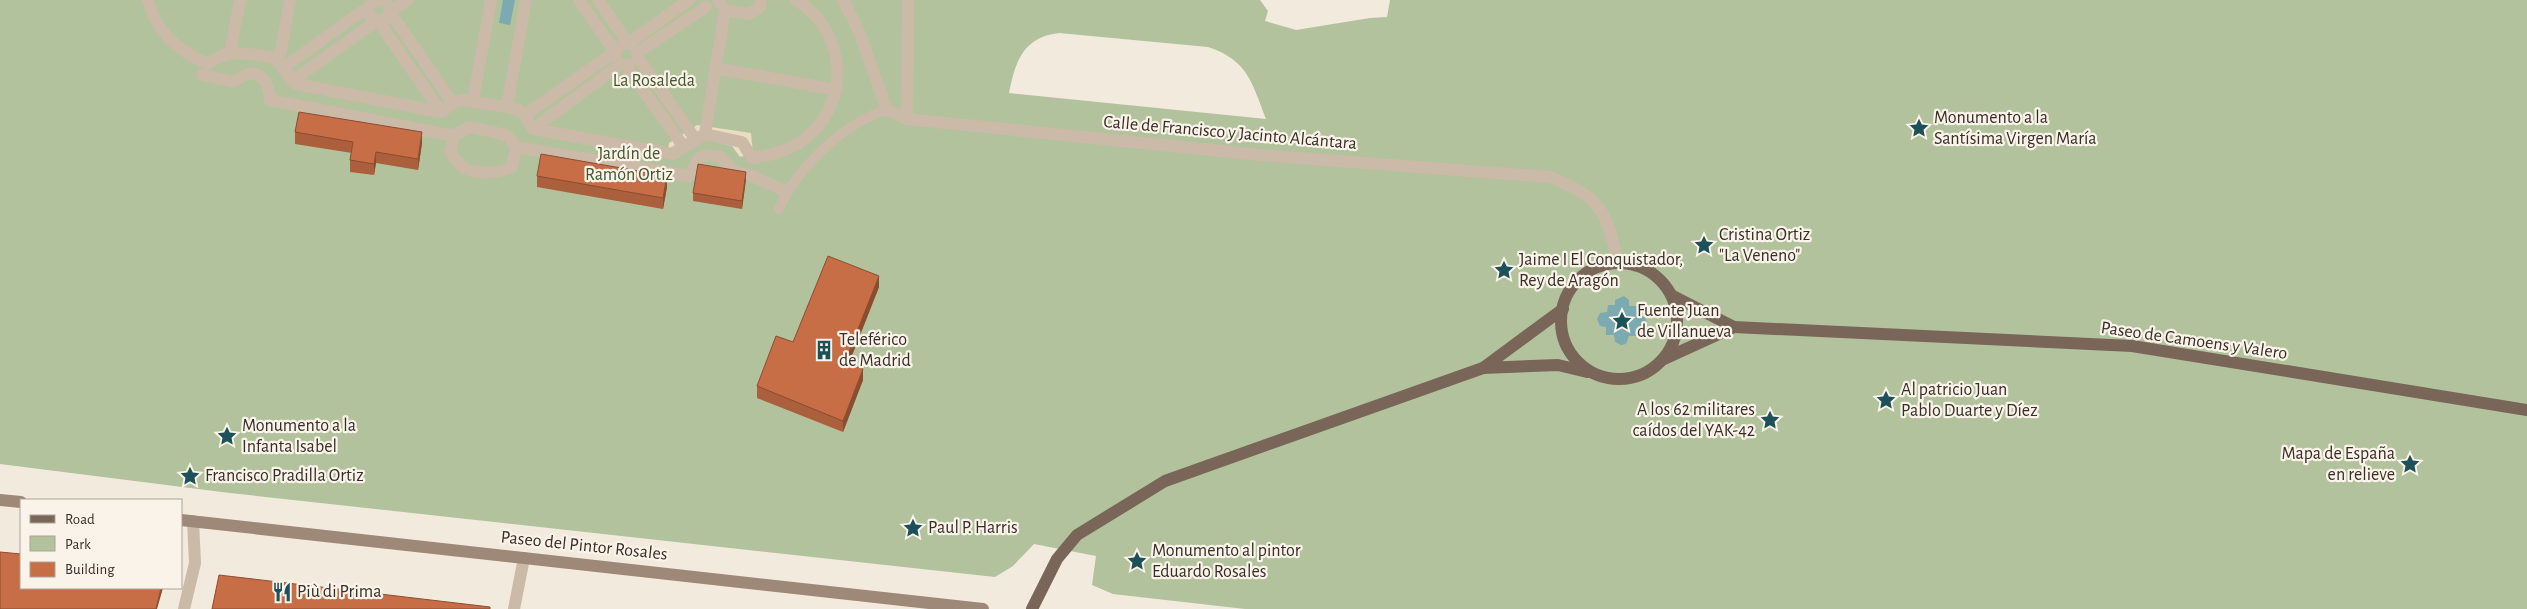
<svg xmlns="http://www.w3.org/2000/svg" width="2527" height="609" viewBox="0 0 2527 609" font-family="'Alegreya Sans',sans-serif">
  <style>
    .green { fill: #b2c29c; fill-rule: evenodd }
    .plaza { fill: #ebdcc3 }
    .water { fill: #7baab0 }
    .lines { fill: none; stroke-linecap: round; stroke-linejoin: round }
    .service { stroke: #cbbaa8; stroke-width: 10 }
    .pedestrian { stroke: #cbbaa8; stroke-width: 12 }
    .minor { stroke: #cbbaa8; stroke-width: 12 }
    .secondary { stroke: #9e8979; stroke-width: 12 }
    .primary { stroke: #796659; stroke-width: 12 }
    .wall { fill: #ab5f3c }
    .shaded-wall { fill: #8b4d31 }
    .building { fill: #c76e46; stroke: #8b4d31 }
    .labels { text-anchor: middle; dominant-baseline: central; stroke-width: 4.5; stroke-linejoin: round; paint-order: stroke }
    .park-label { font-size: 18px; fill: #43562c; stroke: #faf3e9 }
    .poi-label { font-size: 18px; fill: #372e28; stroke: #faf3e9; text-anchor: start }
    .street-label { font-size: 18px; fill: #372e28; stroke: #faf3e9 }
  </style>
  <rect width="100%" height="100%" fill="#f2eadc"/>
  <path class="green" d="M 0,0 L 1260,0 L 1268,11 L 1265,21 L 1296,30 L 1370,18 L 1387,17 L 1390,0 L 2527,0 L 2527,609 L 1245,609 L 1113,594 L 1092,585 L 1096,556 L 1034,544 L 1013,566 L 995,577 L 230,493 L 0,464 ZM 1059,33 L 1208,47 C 1248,60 1252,83 1266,119 L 1009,93 C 1015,61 1024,37 1059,33 Z"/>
  <polygon class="plaza" points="697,125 751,133 753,153 740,157 732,146 705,139 684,149 678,158 667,156 669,143"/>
  <g class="water">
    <polygon points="503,0 515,0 510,25 499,23"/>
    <polygon points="1624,296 1629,300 1629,306 1639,306 1638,314 1645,317 1647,323 1644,328 1638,329 1638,336 1629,336 1626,344 1621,345 1615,342 1614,335 1606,335 1606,327 1600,326 1597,319 1600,313 1607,312 1608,305 1615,305 1615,300"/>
  </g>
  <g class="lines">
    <path class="service" d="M 779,209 C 796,169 845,122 887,110"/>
    <g class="pedestrian">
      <path d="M 148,0 C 155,31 179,51 207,64 C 233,47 246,54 275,58 L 294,83 L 301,85 L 441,112"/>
      <path d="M 379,0 L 370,4 C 367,12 369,19 377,22 L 387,18 L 390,11 L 388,5 L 380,0"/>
      <polyline points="579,0 611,46 618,48"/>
      <polyline points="598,0 624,37 624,44"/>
      <polyline points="390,8 396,8 407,0"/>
      <polyline points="725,10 749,14 760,7 761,0"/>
      <polyline points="389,15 394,18 453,103"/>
      <polyline points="381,22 382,27 441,112"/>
      <polyline points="631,45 634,39 689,0"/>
      <polyline points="230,53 240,0"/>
      <polyline points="637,53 706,7"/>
      <polyline points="277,59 281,51 290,0"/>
      <polyline points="637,59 641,62 696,140"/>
      <polyline points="628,65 629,71 684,147"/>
      <polyline points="283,68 361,12 368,11"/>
      <polyline points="715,68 837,90"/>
      <path d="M 202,75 L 233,82 C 254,66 268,74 270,100 L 454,136 L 469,127 L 502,134 L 509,137 L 516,147 L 689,176 L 699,158 L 705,155 L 719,156 L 736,173 L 750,175 L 787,192"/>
      <polyline points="292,81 371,25 374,20"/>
      <polyline points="473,101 491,0"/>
      <polyline points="507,107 526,0"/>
      <path d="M 441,112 L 453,103 L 461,100 L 507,107 L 519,110 L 525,115 L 533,129 L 672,154 L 705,134 L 742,142 L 752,158 C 768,156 784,152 799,143 C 852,109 849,32 796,0"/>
      <polyline points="525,115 609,56 616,55"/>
      <polyline points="533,129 621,64"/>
      <polyline points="705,134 725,10 718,0"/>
      <path d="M 454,136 L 450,152 C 454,157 459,165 464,168 C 478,175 498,173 512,167 L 516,147"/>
    </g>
    <g class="minor">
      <path d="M 843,0 L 858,29 L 887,110 L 907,119 L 1260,155 L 1550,177 C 1602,198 1606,210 1618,263"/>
      <polyline points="907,119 908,0"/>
      <polyline points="184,609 195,563 193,521"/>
      <polyline points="514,609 524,558"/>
    </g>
    <g class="secondary">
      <polyline points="0,500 21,502"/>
      <polyline points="181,520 983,609"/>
    </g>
    <g class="primary">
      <circle cx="1619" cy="321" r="58"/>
      <polyline points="1671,295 1734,327 2132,346 2527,410"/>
      <polyline points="1664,359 1734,327"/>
      <polyline points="1483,368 1558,365 1587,372"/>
      <polyline points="1032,609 1057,559 1077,535 1165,481 1483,368 1563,309"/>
    </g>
  </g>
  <g class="wall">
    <polygon points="295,132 422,143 418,170 376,163 374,175 350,172 350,160 352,153 295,144"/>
    <polygon points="537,176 667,187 663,209 537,187"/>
    <polygon points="746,179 742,209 693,201 693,193"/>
    <polygon points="879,287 849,363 863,380 843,432 757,398 757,386 793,342"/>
  </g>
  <g class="shaded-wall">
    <polygon points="422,132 422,143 418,170 418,159"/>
    <polygon points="376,152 376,163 374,175 374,164"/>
    <polygon points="746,172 746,179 742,209 742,201"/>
    <polygon points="667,176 667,187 663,209 663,198"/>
    <polygon points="879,276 879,287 845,373 845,362"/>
    <polygon points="863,369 863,380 843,432 843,421"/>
    <polygon points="161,588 163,588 157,609 156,609"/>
  </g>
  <g class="building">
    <polygon points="299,112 422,132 418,159 376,152 374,164 350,160 353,142 295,132"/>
    <polygon points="541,154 667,176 663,198 537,176"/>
    <polygon points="698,164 746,172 742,201 693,193"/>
    <polygon points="828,256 879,276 845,362 863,369 843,421 757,386 776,336 793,342"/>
    <polygon points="0,552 21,554 21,588 161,588 156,609 0,609"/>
    <polygon points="219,575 490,607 490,609 212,609"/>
  </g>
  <defs>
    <symbol id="sight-bare" viewBox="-9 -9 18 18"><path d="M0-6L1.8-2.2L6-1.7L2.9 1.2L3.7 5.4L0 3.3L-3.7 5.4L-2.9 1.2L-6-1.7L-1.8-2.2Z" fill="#1d5159" stroke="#faf3e9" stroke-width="2.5" paint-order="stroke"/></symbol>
    <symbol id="building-bare" viewBox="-9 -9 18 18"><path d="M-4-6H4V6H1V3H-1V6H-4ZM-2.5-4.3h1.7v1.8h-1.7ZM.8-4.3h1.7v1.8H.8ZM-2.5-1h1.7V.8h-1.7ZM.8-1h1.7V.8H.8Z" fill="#1d5159" stroke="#faf3e9" stroke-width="2.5" paint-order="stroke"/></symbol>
    <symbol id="restaurant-bare" viewBox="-9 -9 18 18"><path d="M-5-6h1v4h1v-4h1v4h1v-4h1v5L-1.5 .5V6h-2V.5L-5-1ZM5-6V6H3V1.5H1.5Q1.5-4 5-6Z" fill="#1d5159" stroke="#faf3e9" stroke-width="2.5" paint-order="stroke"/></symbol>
  </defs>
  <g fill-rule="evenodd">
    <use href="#sight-bare" x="1905" y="114" width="28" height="28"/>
    <use href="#sight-bare" x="1690" y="231" width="28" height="28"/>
    <use href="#sight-bare" x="1490" y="256" width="28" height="28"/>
    <use href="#sight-bare" x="1608" y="307" width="28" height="28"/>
    <use href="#building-bare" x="810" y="336" width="28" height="28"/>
    <use href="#sight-bare" x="1872" y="386" width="28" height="28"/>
    <use href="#sight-bare" x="1756" y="406" width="28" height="28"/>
    <use href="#sight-bare" x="213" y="422" width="28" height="28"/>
    <use href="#sight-bare" x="2396" y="450" width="28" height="28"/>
    <use href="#sight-bare" x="176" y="462" width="28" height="28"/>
    <use href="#sight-bare" x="899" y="514" width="28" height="28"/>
    <use href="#sight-bare" x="1123" y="547" width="28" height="28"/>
    <use href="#restaurant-bare" x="268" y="578" width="28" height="28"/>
  </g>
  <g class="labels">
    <g class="park-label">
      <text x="654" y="81">La Rosaleda</text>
      <text x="629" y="154">Jardín de<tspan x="629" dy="21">Ramón Ortiz</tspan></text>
    </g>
    <g class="poi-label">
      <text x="1934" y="118">Monumento a la<tspan x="1934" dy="21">Santísima Virgen María</tspan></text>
      <text x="1719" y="235">Cristina Ortiz<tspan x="1719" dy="21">"La Veneno"</tspan></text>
      <text x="1519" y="260">Jaime I El Conquistador,<tspan x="1519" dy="21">Rey de Aragón</tspan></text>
      <text x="1637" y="311">Fuente Juan<tspan x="1637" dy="21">de Villanueva</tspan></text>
      <text x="839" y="340">Teleférico<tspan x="839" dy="21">de Madrid</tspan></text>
      <text x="1901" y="390">Al patricio Juan<tspan x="1901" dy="21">Pablo Duarte y Díez</tspan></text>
      <text x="1755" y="410" text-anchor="end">A los 62 militares<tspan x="1755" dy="21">caídos del YAK-42</tspan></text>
      <text x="242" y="426">Monumento a la<tspan x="242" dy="21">Infanta Isabel</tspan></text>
      <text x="2395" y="454" text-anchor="end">Mapa de España<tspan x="2395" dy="21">en relieve</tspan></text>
      <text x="205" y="476">Francisco Pradilla Ortiz</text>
      <text x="928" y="528">Paul P. Harris</text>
      <text x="1152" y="551">Monumento al pintor<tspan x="1152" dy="21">Eduardo Rosales</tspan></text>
      <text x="297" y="592">Più di Prima</text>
    </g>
    <g class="street-label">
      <text transform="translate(1230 133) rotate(5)">Calle de Francisco y Jacinto Alcántara</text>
      <text transform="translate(2194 341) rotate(8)">Paseo de Camoens y Valero</text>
      <text transform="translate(584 546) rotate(6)">Paseo del Pintor Rosales</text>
    </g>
  </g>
  <rect x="20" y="499" width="162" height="90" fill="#faf3e9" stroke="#aca49c"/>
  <rect x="30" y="515" width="25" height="8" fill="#796659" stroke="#aca49c"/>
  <text x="65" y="524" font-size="15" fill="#372e28">Road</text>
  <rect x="30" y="536" width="25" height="15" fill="#b2c29c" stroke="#aca49c"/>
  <text x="65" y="549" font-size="15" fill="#372e28">Park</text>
  <rect x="30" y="562" width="25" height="15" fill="#c76e46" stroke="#aca49c"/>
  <text x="65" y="574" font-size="15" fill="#372e28">Building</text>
</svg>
